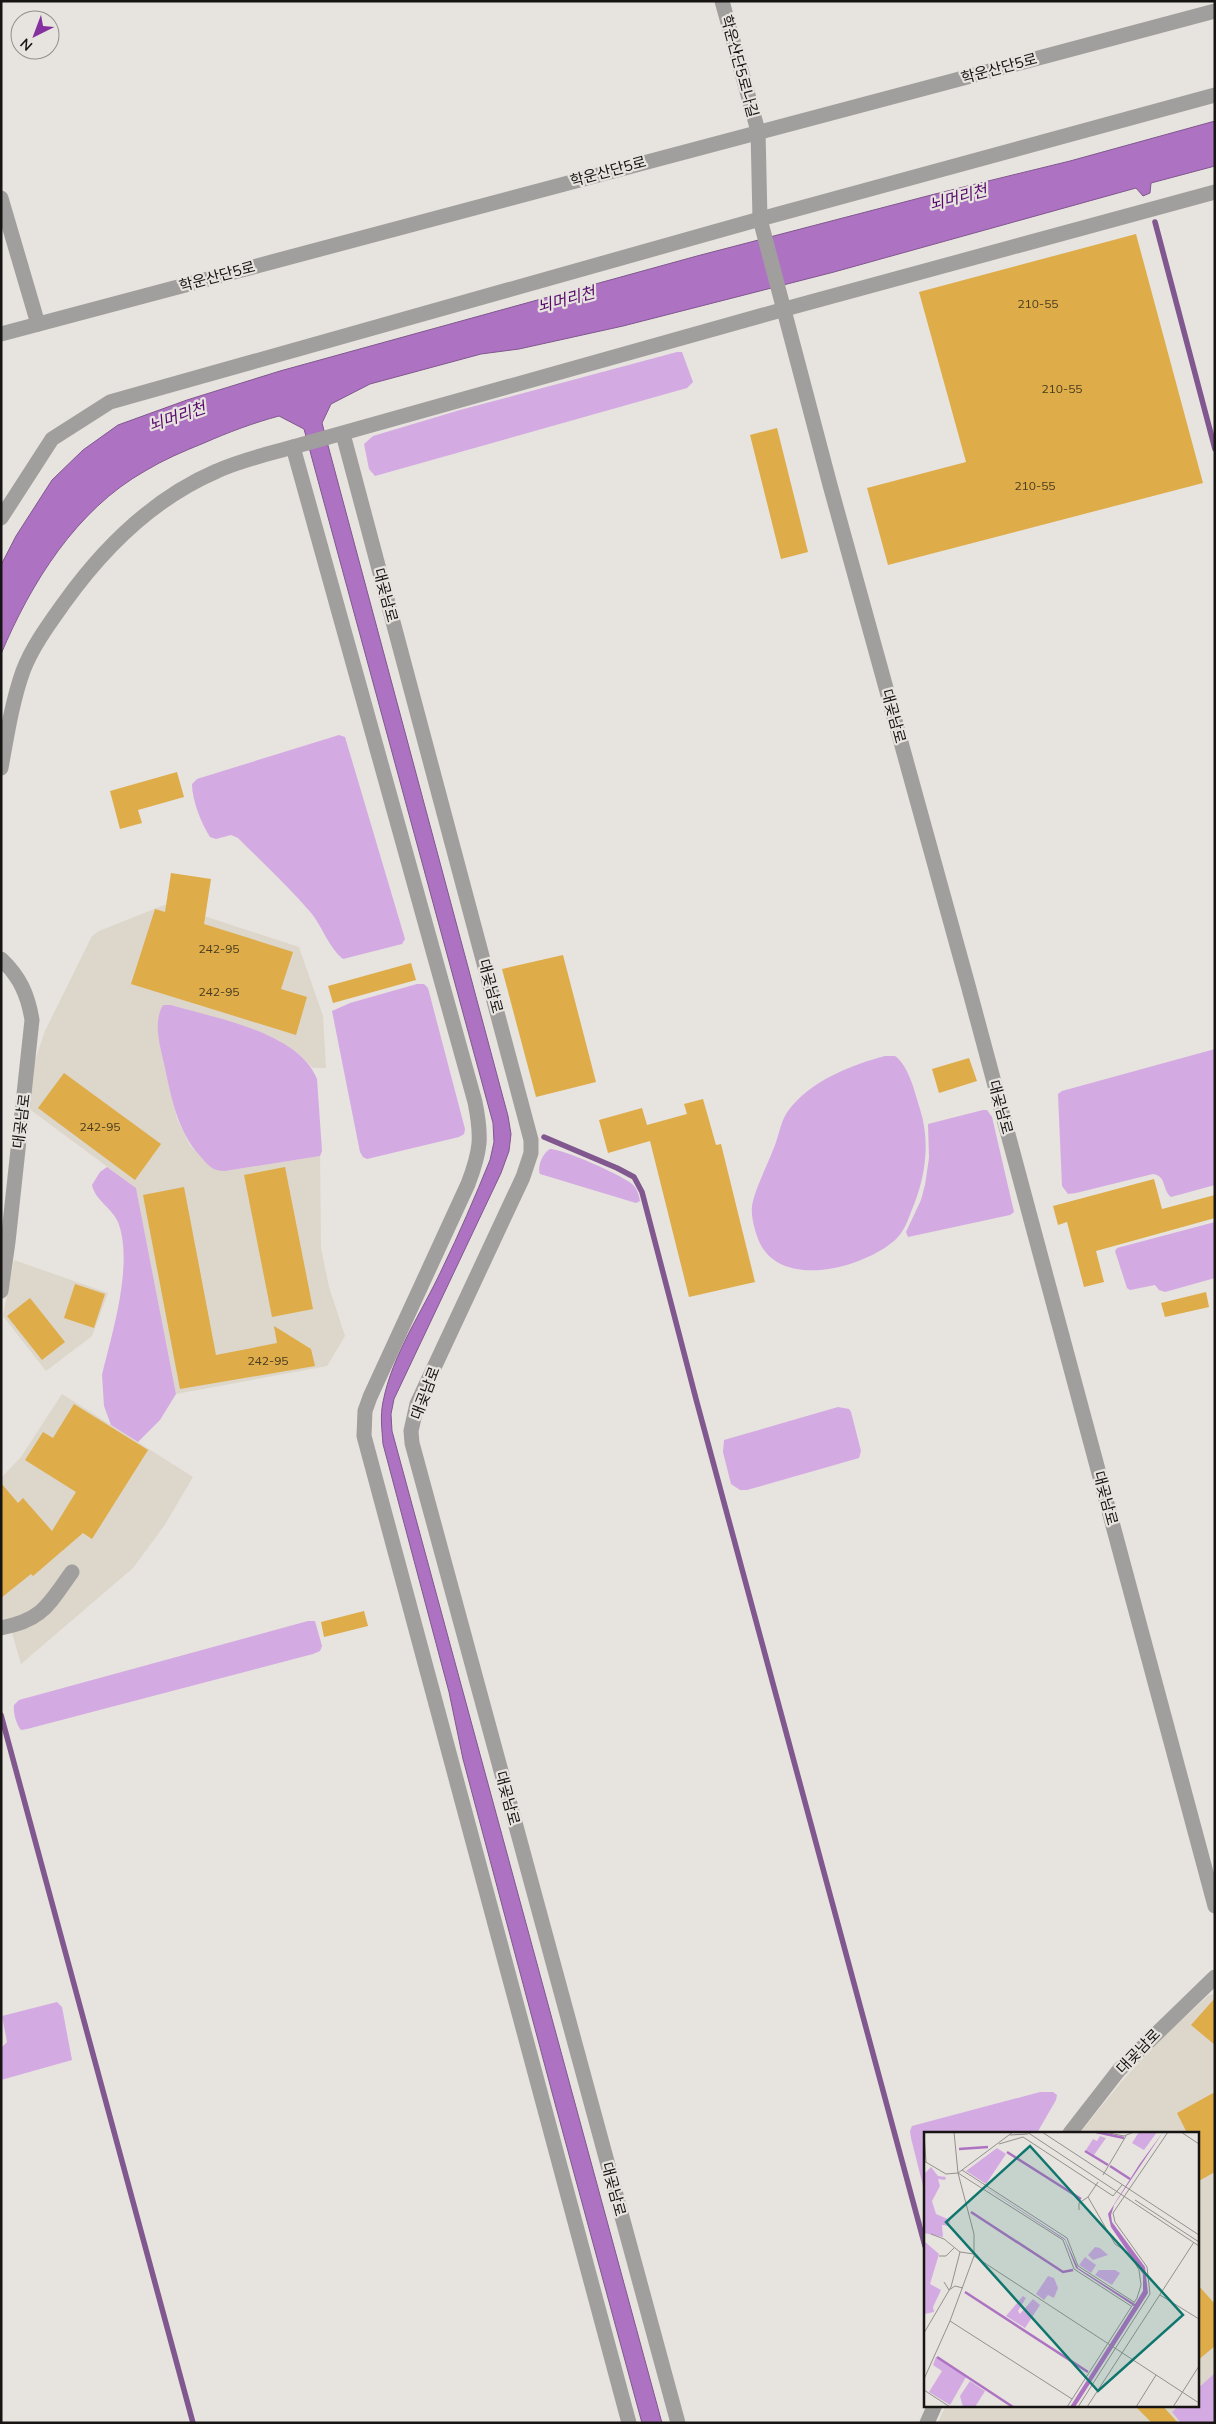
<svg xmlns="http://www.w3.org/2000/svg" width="1216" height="2424" viewBox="0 0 1216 2424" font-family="Mulish,'Noto Sans KR',sans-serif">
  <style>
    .built { fill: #ddd6ca }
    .green { fill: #d4aae3 }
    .water { fill: #ad73c2; stroke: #80578e }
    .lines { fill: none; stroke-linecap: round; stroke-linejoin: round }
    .stream { stroke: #80578e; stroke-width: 5.5 }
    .building { fill: #deac49 }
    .minor { stroke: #a19f9d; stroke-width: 15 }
    .labels { text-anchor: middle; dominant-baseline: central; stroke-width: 4.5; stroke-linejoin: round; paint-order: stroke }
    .number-label { font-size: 12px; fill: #483b20 }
    .street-label { font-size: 15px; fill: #161513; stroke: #e7e3de }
    .water-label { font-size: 16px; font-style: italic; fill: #57086d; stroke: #e7e3de }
    .inset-river { fill: none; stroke: #ad73c2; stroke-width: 2.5 }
    .inset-road { fill: none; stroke: #93918d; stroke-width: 1 }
    .view { fill: #0f766e; fill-opacity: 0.15; stroke: #0f766e; stroke-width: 2.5 }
    .inset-edge { fill: none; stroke: #161513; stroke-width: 2.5 }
  </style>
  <rect width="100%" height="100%" fill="#e7e3de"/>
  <g class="built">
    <polygon points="167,904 299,947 323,1016 326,1068 313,1068 300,1055 278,1040 257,1031 171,1005 158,1035 177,1119 190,1145 210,1167 225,1171 320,1156 321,1248 329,1287 345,1336 327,1366 176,1394 136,1188 28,1108 35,1060 45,1031 92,936 99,931"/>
    <polygon points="14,1260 108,1293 92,1336 46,1371 3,1316"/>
    <polygon points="62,1394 193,1477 164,1526 133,1568 21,1664 8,1619 1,1620 1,1478 21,1457"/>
    <polygon points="1215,1994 1215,2373 1197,2389 1197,2133 1080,2133 1122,2081 1158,2042 1209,1995"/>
    <polygon points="946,2405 1179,2405 1172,2412 1181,2423 938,2423"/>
  </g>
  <g class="green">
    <polygon points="677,352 682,352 693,382 687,388 375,476 369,469 364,444 373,436 460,410"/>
    <path d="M 339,735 L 345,737 L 405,939 L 402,944 L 343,959 C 329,948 323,928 312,914 C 289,887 263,863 238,838 L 231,835 L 216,839 L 210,837 C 201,823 192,800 192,784 L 197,779 Z"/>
    <polygon points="417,984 424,984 428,988 465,1129 464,1134 459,1137 367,1159 363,1157 360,1152 332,1011 350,1003"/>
    <path d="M 163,1005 L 171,1005 C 214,1018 299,1032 317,1079 L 322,1151 L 320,1156 L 225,1171 C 212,1171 208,1165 200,1156 C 178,1131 172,1101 165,1068 C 161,1049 152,1024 163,1005 Z"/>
    <path d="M 1215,1049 L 1215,1185 L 1171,1197 C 1162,1190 1167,1176 1153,1174 L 1076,1193 L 1068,1194 L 1062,1186 L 1058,1094 L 1062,1091 Z"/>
    <path d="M 885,1056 L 895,1056 C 909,1066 915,1093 920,1109 C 931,1144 925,1179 911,1212 C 907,1223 903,1233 894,1241 C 861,1269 775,1292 757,1236 C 754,1227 751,1216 752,1206 C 755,1187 771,1159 777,1139 C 780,1130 782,1119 788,1111 C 810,1081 851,1065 885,1056 Z"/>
    <polygon points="983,1110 987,1110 992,1117 1014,1212 1010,1215 908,1237 906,1232 921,1200 925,1185 929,1158 928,1124"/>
    <path d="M 550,1149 C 563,1149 622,1175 632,1184 C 637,1188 639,1195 640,1201 L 636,1203 L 540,1174 C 537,1166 543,1153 550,1149 Z"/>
    <path d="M 107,1167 L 136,1188 L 176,1394 L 160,1420 L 138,1442 L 111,1425 L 104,1406 L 102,1375 C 112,1334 134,1263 118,1222 C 112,1208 95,1200 92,1185 L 100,1172 Z"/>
    <polygon points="1215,1222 1215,1278 1165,1292 1159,1290 1155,1285 1130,1290 1127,1288 1115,1251 1117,1248"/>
    <polygon points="838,1407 849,1409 851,1412 861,1451 859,1458 747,1490 740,1490 731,1484 723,1452 724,1440"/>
    <path d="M 308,1621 L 315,1621 L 322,1646 L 320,1651 L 313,1654 L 27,1729 L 21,1730 C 16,1724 13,1712 14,1705 L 19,1700 Z"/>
    <polygon points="57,2002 62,2007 72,2060 1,2080 1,2048 7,2042 2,2016"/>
    <polygon points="1040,2092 1053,2092 1057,2095 1056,2100 1037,2133 925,2133 925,2194 911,2138 910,2131 912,2126"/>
    <polygon points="1215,2373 1215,2423 1181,2423 1172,2412 1179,2405 1197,2405 1197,2389"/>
  </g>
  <path class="water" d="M 1215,121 L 1215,166 L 1151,183 L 1150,193 L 1143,196 L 1136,188 L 834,272 L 623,326 L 519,349 L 481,354 L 370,384 L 331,404 L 322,423 L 508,1116 L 511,1134 L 509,1151 L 501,1173 L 394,1399 L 391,1414 L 392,1431 L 662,2423 L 642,2423 L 553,2096 L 463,1759 L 449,1692 L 383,1444 C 382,1430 380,1416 383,1402 C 392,1355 422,1312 442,1269 C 459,1234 475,1197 490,1160 L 494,1142 L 493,1123 L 304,429 L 279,416 C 253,423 229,432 204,443 C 184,451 163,460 145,471 C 76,510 31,583 1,654 L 1,565 L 16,536 L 52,480 L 83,450 L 118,425 L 187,400 L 280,371 L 697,256 L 935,194 L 1070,161 Z"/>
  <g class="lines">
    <g class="stream">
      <polyline points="1155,222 1215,449"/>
      <polyline points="544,1137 617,1168 634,1177 642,1192 696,1399 925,2246"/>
      <polyline points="1,1715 193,2423"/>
    </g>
  </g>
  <g class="building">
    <polygon points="1136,234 1203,483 888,565 867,488 966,462 919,292"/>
    <polygon points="777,428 808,552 781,559 750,435"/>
    <polygon points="177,772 184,797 138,810 142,823 120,829 110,791"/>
    <polygon points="171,873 211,879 204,924 293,952 281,989 307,997 296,1035 131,984 155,909 165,912"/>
    <polygon points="563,955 596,1082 536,1097 502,969"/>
    <polygon points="411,963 416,980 333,1003 328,986"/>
    <polygon points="969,1058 977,1081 939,1093 932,1069"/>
    <polygon points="64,1073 161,1144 135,1180 38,1108"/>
    <polygon points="703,1099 716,1145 721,1144 755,1282 689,1297 650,1141 608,1153 599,1120 642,1108 647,1125 687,1114 684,1104"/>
    <polygon points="285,1167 313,1309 272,1317 244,1175"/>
    <polygon points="1154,1179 1162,1209 1215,1195 1215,1218 1096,1251 1104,1282 1084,1287 1067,1222 1058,1225 1053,1206"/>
    <polygon points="184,1187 216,1355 277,1343 274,1326 311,1349 315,1366 180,1389 143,1195"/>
    <polygon points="75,1284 105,1294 94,1328 64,1318"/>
    <polygon points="1206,1292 1209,1307 1165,1317 1161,1303"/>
    <polygon points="30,1298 65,1342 42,1360 7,1316"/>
    <polygon points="74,1404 148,1450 92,1539 83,1533 33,1576 31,1574 1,1598 1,1483 18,1503 23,1498 52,1531 76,1492 25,1460 43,1432 53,1438"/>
    <polygon points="364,1611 368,1626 324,1637 321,1622"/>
    <polygon points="1215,1998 1215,2045 1191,2025"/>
    <polygon points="1215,2092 1215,2172 1197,2182 1197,2133 1187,2133 1177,2113"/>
    <polygon points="1197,2284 1215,2304 1215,2346 1197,2361"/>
    <polygon points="1134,2405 1162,2405 1178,2423 1152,2423"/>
  </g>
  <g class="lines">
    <g class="minor">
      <polyline points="722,1 758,131 760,219 830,485 968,985 1215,1906"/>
      <polyline points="1,198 38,324"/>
      <polyline points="1,334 1215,11"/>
      <polyline points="343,434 531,1140 531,1153 523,1177 417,1404 411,1431 412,1443 678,2423"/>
      <path d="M 293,447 L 475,1102 C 482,1137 481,1150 468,1184 L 370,1397 L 365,1411 L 364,1436 L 629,2423"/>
      <polyline points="1,518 52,439 110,402 760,219 1215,95"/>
      <path d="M 1,768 C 7,735 12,702 23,671 C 32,647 49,624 64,603 C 104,547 154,498 217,471 C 241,460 268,454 293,447 L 785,309 L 1215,192"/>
      <path d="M 1,959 C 20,977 28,995 32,1020 L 8,1242 L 1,1291"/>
      <path d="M 1,1628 C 43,1620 48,1605 72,1572"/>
      <polyline points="1070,2133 1119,2070 1215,1977"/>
      <polyline points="927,2423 935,2405"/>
    </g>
  </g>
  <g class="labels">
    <g class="number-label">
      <text x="1038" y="303">210-55</text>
      <text x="1062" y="388">210-55</text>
      <text x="1035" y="485">210-55</text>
      <text x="219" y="948">242-95</text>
      <text x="219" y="991">242-95</text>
      <text x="100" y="1126">242-95</text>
      <text x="268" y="1360">242-95</text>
    </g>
    <g class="street-label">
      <text transform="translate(740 66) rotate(75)">학운산단5로나길</text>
      <text transform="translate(999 68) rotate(-15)">학운산단5로</text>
      <text transform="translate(608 171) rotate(-15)">학운산단5로</text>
      <text transform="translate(217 276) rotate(-15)">학운산단5로</text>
      <text transform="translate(386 595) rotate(75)">대곶남로</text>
      <text transform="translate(894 716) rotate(75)">대곶남로</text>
      <text transform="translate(491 986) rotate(75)">대곶남로</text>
      <text transform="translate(1001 1107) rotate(75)">대곶남로</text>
      <text transform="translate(21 1121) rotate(-83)">대곶남로</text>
      <text transform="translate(425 1393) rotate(-69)">대곶남로</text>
      <text transform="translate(1106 1498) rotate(75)">대곶남로</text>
      <text transform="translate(508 1798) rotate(75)">대곶남로</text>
      <text transform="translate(1138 2051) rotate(-46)">대곶남로</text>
      <text transform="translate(614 2189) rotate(75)">대곶남로</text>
    </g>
    <g class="water-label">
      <text transform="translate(958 197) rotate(-15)">뇌머리천</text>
      <text transform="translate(566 299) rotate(-15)">뇌머리천</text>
      <text transform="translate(177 416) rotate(-19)">뇌머리천</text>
    </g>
  </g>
  <g transform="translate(924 2132)">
    <rect width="275" height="275" fill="#e7e3de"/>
    <path d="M 215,0 L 233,0 L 220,18 L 208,11 ZM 176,4 L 182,6 L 170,23 L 162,18 L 169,7 L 173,9 ZM 73,16 L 82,22 L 62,52 L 42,39 ZM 7,35 L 14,44 L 22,45 L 21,48 L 14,47 L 16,54 L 8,69 L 12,82 L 26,88 L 25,94 L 18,93 L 19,105 L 0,101 L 0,42 ZM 0,109 L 15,122 L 6,152 L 17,158 L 9,175 L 10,180 L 0,182 ZM 171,115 L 176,116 L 184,123 L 169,128 L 164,123 ZM 161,125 L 172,133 L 167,141 L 155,133 ZM 175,138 L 191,138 L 196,141 L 188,153 L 171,143 ZM 124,144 L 130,146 L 134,156 L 130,166 L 124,163 L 120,168 L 112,162 ZM 99,164 L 102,166 L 94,179 L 96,182 L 109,167 L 116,173 L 101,196 L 82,184 ZM 12,225 L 42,245 L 26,273 L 5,260 L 18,239 L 9,233 ZM 46,249 L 61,259 L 51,275 L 39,275 L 36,264 Z" fill="#d4aae3"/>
    <path d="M 239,0 L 190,73 L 187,83 L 188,90 L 221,135 L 224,161 L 151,275 L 146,275 L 210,174 L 152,136 L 141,108 L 38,40 L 141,107 L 154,136 L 211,172 L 219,159 L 219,142 L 187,95 L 184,82 L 215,33 Z" fill="#ad73c2"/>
    <path class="inset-river" d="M 172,0 L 200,6M 35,17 L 64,15M 161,19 L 184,33M 83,20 L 157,67M 186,34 L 206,47M 47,80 L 139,140 L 149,138M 41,160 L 164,240M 13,225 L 89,275"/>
    <path class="inset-road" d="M 30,0 L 34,41M 103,0 L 275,114M 118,0 L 275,103M 180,0 L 200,4 L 210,0M 257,0 L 275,12M 0,2 L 2,30M 86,3 L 104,2M 75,12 L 99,5 L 189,64 L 198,53M 0,29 L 22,42 L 34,41M 38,38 L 143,106 L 154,134 L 210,170M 34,41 L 139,108 L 150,137 L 207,174M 179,43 L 202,4M 211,68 L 275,110M 155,78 L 155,71 L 164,65 L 174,50M 7,102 L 20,107 L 36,120 L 50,122M 15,124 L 22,124 L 30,116M 50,124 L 275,271M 20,150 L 25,158 L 31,154 L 39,156M 236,163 L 275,187M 26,189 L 148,267M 0,201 L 27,155 L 36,120M 0,247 L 26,189 L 50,124 L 50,102 L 34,41 L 89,0M 0,258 L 26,275M 143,275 L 213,166 L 217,153 L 215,138 L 206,122 L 191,112 L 164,65M 154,275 L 226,162 L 223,135 L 191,90 L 189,81 L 244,0M 163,275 L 270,110M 212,275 L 232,243M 249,275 L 275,234"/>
    <path class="view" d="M 106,14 L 259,183 L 174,259 L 22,90 Z"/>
    <rect width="275" height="275" class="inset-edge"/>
  </g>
  <rect width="1216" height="2424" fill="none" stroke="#161513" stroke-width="5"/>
  <g transform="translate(35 35) rotate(222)"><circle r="24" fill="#e7e3de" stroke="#93918d"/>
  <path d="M0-4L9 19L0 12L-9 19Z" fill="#84309e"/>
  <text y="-8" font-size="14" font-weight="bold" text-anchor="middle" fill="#161513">N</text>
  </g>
</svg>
